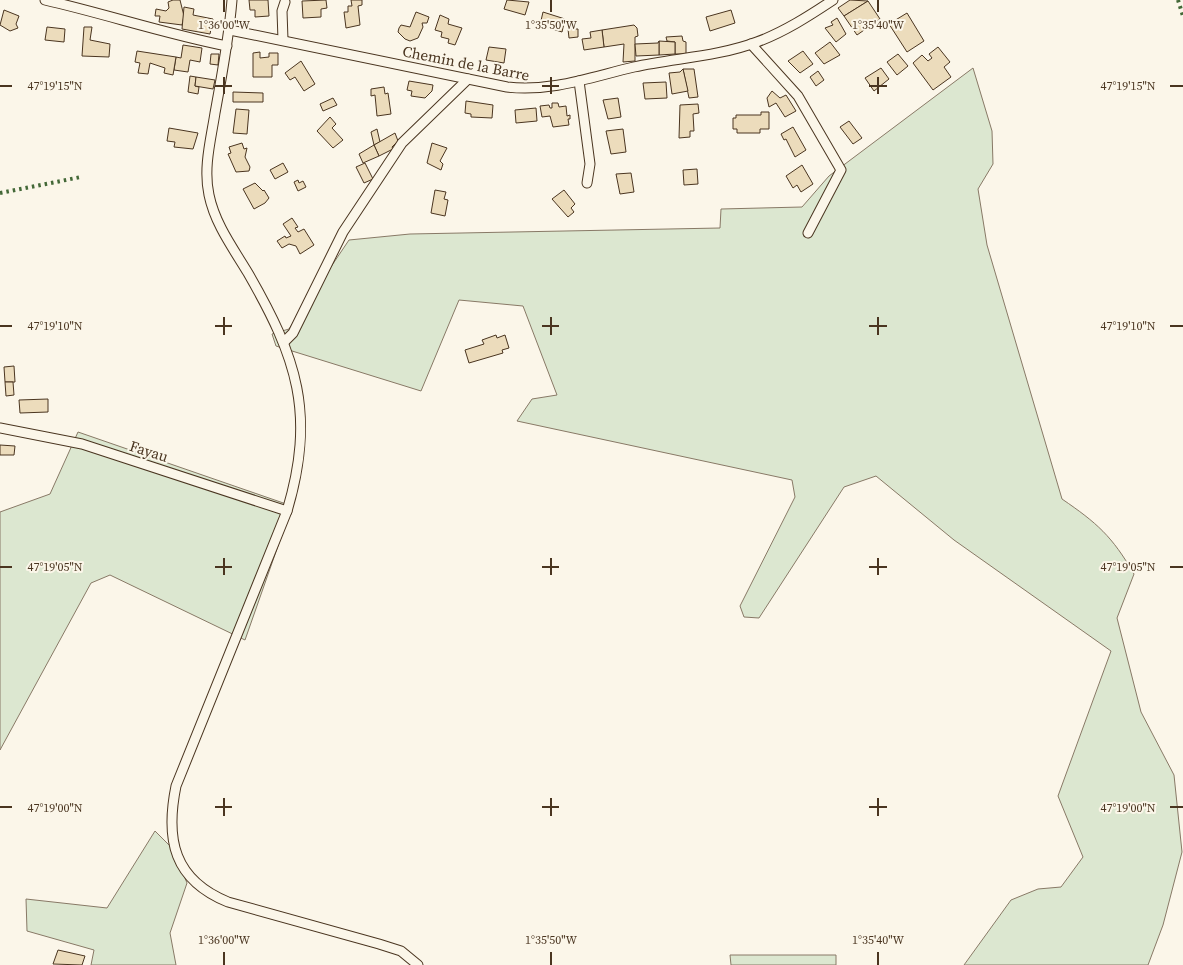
<svg xmlns="http://www.w3.org/2000/svg" width="1183" height="965" viewBox="0 0 1183 965" font-family="'Source Serif 4',serif">
  <style>
    .green { fill: #dce7d0; stroke: #887966 }
    .building { fill: #ecdcbc; stroke: #4a3520 }
    .lines { fill: none; stroke-linecap: round; stroke-linejoin: round }
    .minor-casing { stroke: #4a3520; stroke-width: 11 }
    .minor { stroke: #fbf6e9; stroke-width: 9 }
    .hedge { stroke: #436837; stroke-width: 4; stroke-dasharray: 2.5 4; stroke-linecap: butt }
    .ticks { fill: none; stroke: #4a3520; stroke-width: 2 }
    .labels { text-anchor: middle; dominant-baseline: central; stroke-width: 4; stroke-linejoin: round; paint-order: stroke }
    .street-label { font-size: 15px; fill: #4a3520; stroke: #fbf6e9 }
    .ticks-label { font-size: 12px; text-anchor: middle; fill: #4a3520; stroke: #fbf6e9; stroke-width: 4; stroke-linejoin: round; paint-order: stroke }
  </style>
  <rect width="100%" height="100%" fill="#fbf6e9"/>
  <g class="green">
    <path d="M 973,68 L 992,131 L 993,164 L 978,189 L 987,245 L 1062,499 C 1097,523 1112,536 1134,574 L 1117,618 L 1141,712 L 1174,775 L 1182,852 L 1163,925 L 1148,965 L 964,965 L 1011,900 L 1038,889 L 1061,887 L 1083,857 L 1058,796 L 1111,651 L 954,540 L 876,476 L 844,487 L 759,618 L 744,617 L 740,606 L 795,497 L 792,480 L 517,421 L 532,399 L 557,395 L 523,306 L 459,300 L 421,391 L 276,346 L 272,334 L 289,329 L 349,240 L 410,234 L 720,228 L 721,209 L 802,207 L 829,176 Z"/>
    <polygon points="78,432 292,506 245,640 110,575 91,583 0,750 0,512 50,494"/>
    <polygon points="155,831 173,849 187,883 170,933 176,965 91,965 94,950 27,931 26,899 107,908"/>
    <polygon points="730,955 836,955 836,965 731,965"/>
  </g>
  <g class="building">
    <polygon points="173,0 180,0 184,16 182,25 159,22 160,16 155,16 156,9 166,11 169,8 168,2"/>
    <polygon points="249,0 268,0 269,16 255,17 255,10 250,10"/>
    <polygon points="326,0 327,8 321,9 321,17 303,18 302,1"/>
    <polygon points="351,0 362,0 362,5 358,6 360,25 346,28 344,12 348,12 348,6 352,6"/>
    <polygon points="507,0 529,2 525,15 504,9"/>
    <polygon points="850,0 868,1 844,16 838,8"/>
    <polygon points="868,1 880,19 857,35 844,16"/>
    <polygon points="184,7 194,9 193,15 213,19 210,34 182,29"/>
    <polygon points="4,10 19,16 16,24 18,28 10,31 0,25"/>
    <polygon points="731,10 735,23 710,31 706,17"/>
    <polygon points="416,12 429,17 427,23 422,23 423,27 418,38 410,41 405,39 398,32 399,28 401,25 410,27"/>
    <polygon points="543,12 565,19 562,32 540,25"/>
    <polygon points="907,13 924,41 907,52 889,24"/>
    <polygon points="440,15 449,19 448,24 462,28 455,45 448,43 449,39 441,37 442,32 435,30"/>
    <polygon points="837,18 846,34 836,42 825,28 833,25 831,22"/>
    <polygon points="634,25 637,28 638,36 635,37 635,61 623,62 624,44 604,47 602,30"/>
    <polygon points="47,27 65,29 64,42 45,40"/>
    <polygon points="84,27 92,27 90,40 110,44 109,57 82,56"/>
    <polygon points="568,29 578,29 578,37 569,38"/>
    <polygon points="602,30 604,47 584,50 582,39 591,38 590,32"/>
    <polygon points="682,36 683,41 686,42 686,54 675,54 675,42 667,41 666,37"/>
    <polygon points="659,41 675,42 675,54 659,55"/>
    <polygon points="659,41 659,55 636,56 635,44 658,43"/>
    <polygon points="830,42 840,55 824,64 815,53"/>
    <polygon points="183,45 202,48 200,62 190,60 188,72 174,70 176,57 181,58"/>
    <polygon points="489,47 506,49 504,63 486,60"/>
    <polygon points="938,47 950,62 944,67 951,77 933,90 913,63 922,55 928,61 932,58 929,54"/>
    <polygon points="137,51 176,57 173,75 164,73 165,68 150,63 148,74 138,73 140,63 135,62"/>
    <polygon points="803,51 813,64 800,73 788,61"/>
    <polygon points="260,52 260,58 269,57 269,53 278,53 278,65 272,65 272,77 253,77 253,53"/>
    <polygon points="211,54 219,54 218,65 210,64"/>
    <polygon points="898,54 908,66 897,75 887,62"/>
    <polygon points="301,61 315,84 304,91 295,77 290,80 285,73"/>
    <polygon points="881,68 889,79 874,91 865,78"/>
    <polygon points="683,69 694,69 698,97 689,98"/>
    <polygon points="683,69 688,91 672,94 669,73 680,72"/>
    <polygon points="818,71 824,80 816,86 810,77"/>
    <polygon points="190,76 196,77 195,86 199,87 198,94 188,92"/>
    <polygon points="196,77 215,80 213,89 195,86"/>
    <polygon points="409,81 433,85 432,91 425,98 411,96 412,91 407,90"/>
    <polygon points="666,82 667,98 645,99 643,83"/>
    <polygon points="384,87 385,94 388,93 391,114 377,116 375,95 371,96 371,89"/>
    <polygon points="772,91 780,98 786,95 796,111 785,117 776,103 769,107 767,98"/>
    <polygon points="233,92 263,93 263,102 233,102"/>
    <polygon points="333,98 337,105 323,111 320,104"/>
    <polygon points="618,98 621,117 608,119 603,100"/>
    <polygon points="466,101 493,105 492,118 471,117 471,114 465,113"/>
    <polygon points="552,103 558,103 559,107 566,106 567,116 570,115 570,119 568,119 569,125 553,127 550,116 542,117 540,106 549,105 550,108 552,108"/>
    <polygon points="698,104 699,113 693,114 694,131 690,131 690,137 679,138 680,105"/>
    <polygon points="536,108 537,121 516,123 515,110"/>
    <polygon points="236,109 249,110 247,134 233,133"/>
    <polygon points="761,112 769,112 769,129 760,129 760,133 737,133 737,129 733,129 733,118 736,118 736,115 761,115"/>
    <polygon points="330,117 336,124 332,128 343,140 333,148 317,131"/>
    <polygon points="849,121 862,138 853,144 840,127"/>
    <polygon points="793,127 806,150 795,157 786,139 784,140 781,134"/>
    <polygon points="169,128 198,133 193,149 174,147 175,142 167,141"/>
    <polygon points="377,129 380,142 374,145 371,132"/>
    <polygon points="623,129 626,152 611,154 606,131"/>
    <polygon points="395,133 398,141 392,147 393,149 379,156 374,145"/>
    <polygon points="242,143 244,149 247,148 245,157 250,167 249,171 236,172 228,154 231,153 229,147"/>
    <polygon points="432,143 447,148 440,161 443,164 441,170 427,163"/>
    <polygon points="374,145 379,156 363,163 359,154"/>
    <polygon points="283,163 288,172 275,179 270,170"/>
    <polygon points="365,163 373,179 364,183 356,167"/>
    <polygon points="802,165 813,184 801,192 797,185 793,188 786,176"/>
    <polygon points="697,169 698,184 684,185 683,170"/>
    <polygon points="631,173 634,192 620,194 616,174"/>
    <polygon points="298,180 299,183 303,181 306,187 298,191 294,182"/>
    <polygon points="255,183 263,191 264,190 269,198 265,203 254,209 243,189"/>
    <polygon points="435,190 446,192 444,199 448,200 445,216 431,213"/>
    <polygon points="564,190 575,204 571,208 574,212 568,217 552,199"/>
    <polygon points="292,218 298,227 295,228 298,232 304,229 314,245 300,254 296,246 289,244 282,248 277,241 285,236 286,238 291,236 283,224"/>
    <polygon points="496,335 497,338 505,335 509,348 502,350 503,353 469,363 465,350 484,344 482,340"/>
    <polygon points="14,366 15,382 5,382 4,367"/>
    <polygon points="5,382 13,382 14,395 6,396"/>
    <polygon points="48,399 48,412 20,413 19,400"/>
    <polygon points="0,445 15,446 14,455 0,455"/>
    <polygon points="58,950 85,956 82,965 53,964"/>
  </g>
  <g class="lines">
    <defs>
      <g id="minor">
        <path d="M 45,0 C 106,14 166,34 227,46"/>
        <path d="M 232,0 C 229,38 222,75 215,113 C 211,139 203,168 209,195 C 215,224 233,248 248,273 C 297,358 316,414 287,511 L 176,786 C 165,840 174,880 228,902 L 379,944 L 401,951 L 418,965"/>
        <path d="M 230,30 L 507,87 C 552,92 591,77 634,67 C 674,58 717,57 757,42 C 784,32 809,16 833,0"/>
        <polyline points="283,40 282,11 285,2"/>
        <polyline points="751,44 798,96 841,170 808,233"/>
        <polyline points="579,81 590,164 587,183"/>
        <polyline points="285,341 293,333 343,232 402,143 468,79"/>
        <polyline points="0,428 82,444 287,511"/>
      </g>
    </defs>
    <use href="#minor" class="minor-casing"/>
    <use href="#minor" class="minor"/>
    <g class="hedge">
      <polyline points="1178,0 1183,16"/>
      <polyline points="0,193 81,177"/>
    </g>
  </g>
  <path class="ticks" d="M 224,0 L 224,12M 551,0 L 551,12M 878,0 L 878,12M 224,77 L 224,94M 551,77 L 551,94M 878,77 L 878,94M 0,86 L 12,86M 215,86 L 232,86M 542,86 L 559,86M 869,86 L 887,86M 1170,86 L 1183,86M 224,317 L 224,335M 551,317 L 551,335M 878,317 L 878,335M 0,326 L 12,326M 215,326 L 232,326M 542,326 L 559,326M 869,326 L 887,326M 1170,326 L 1183,326M 224,558 L 224,575M 551,558 L 551,575M 878,558 L 878,575M 0,567 L 12,567M 215,567 L 232,567M 542,567 L 559,567M 869,567 L 887,567M 1170,567 L 1183,567M 224,798 L 224,816M 551,798 L 551,816M 878,798 L 878,816M 0,807 L 12,807M 215,807 L 232,807M 542,807 L 559,807M 869,807 L 887,807M 1170,807 L 1183,807M 224,952 L 224,965M 551,952 L 551,965M 878,952 L 878,965"/>
  <g class="labels">
    <g class="street-label">
      <text transform="translate(466 63) rotate(11)">Chemin de la Barre</text>
      <text transform="translate(149 451) rotate(18)">Fayau</text>
    </g>
  </g>
  <g class="ticks-label">
    <text x="224" y="29">1°36'00"W</text>
    <text x="551" y="29">1°35'50"W</text>
    <text x="878" y="29">1°35'40"W</text>
    <text x="55" y="90">47°19'15"N</text>
    <text x="1128" y="90">47°19'15"N</text>
    <text x="55" y="330">47°19'10"N</text>
    <text x="1128" y="330">47°19'10"N</text>
    <text x="55" y="571">47°19'05"N</text>
    <text x="1128" y="571">47°19'05"N</text>
    <text x="55" y="812">47°19'00"N</text>
    <text x="1128" y="812">47°19'00"N</text>
    <text x="224" y="944">1°36'00"W</text>
    <text x="551" y="944">1°35'50"W</text>
    <text x="878" y="944">1°35'40"W</text>
  </g>
</svg>
